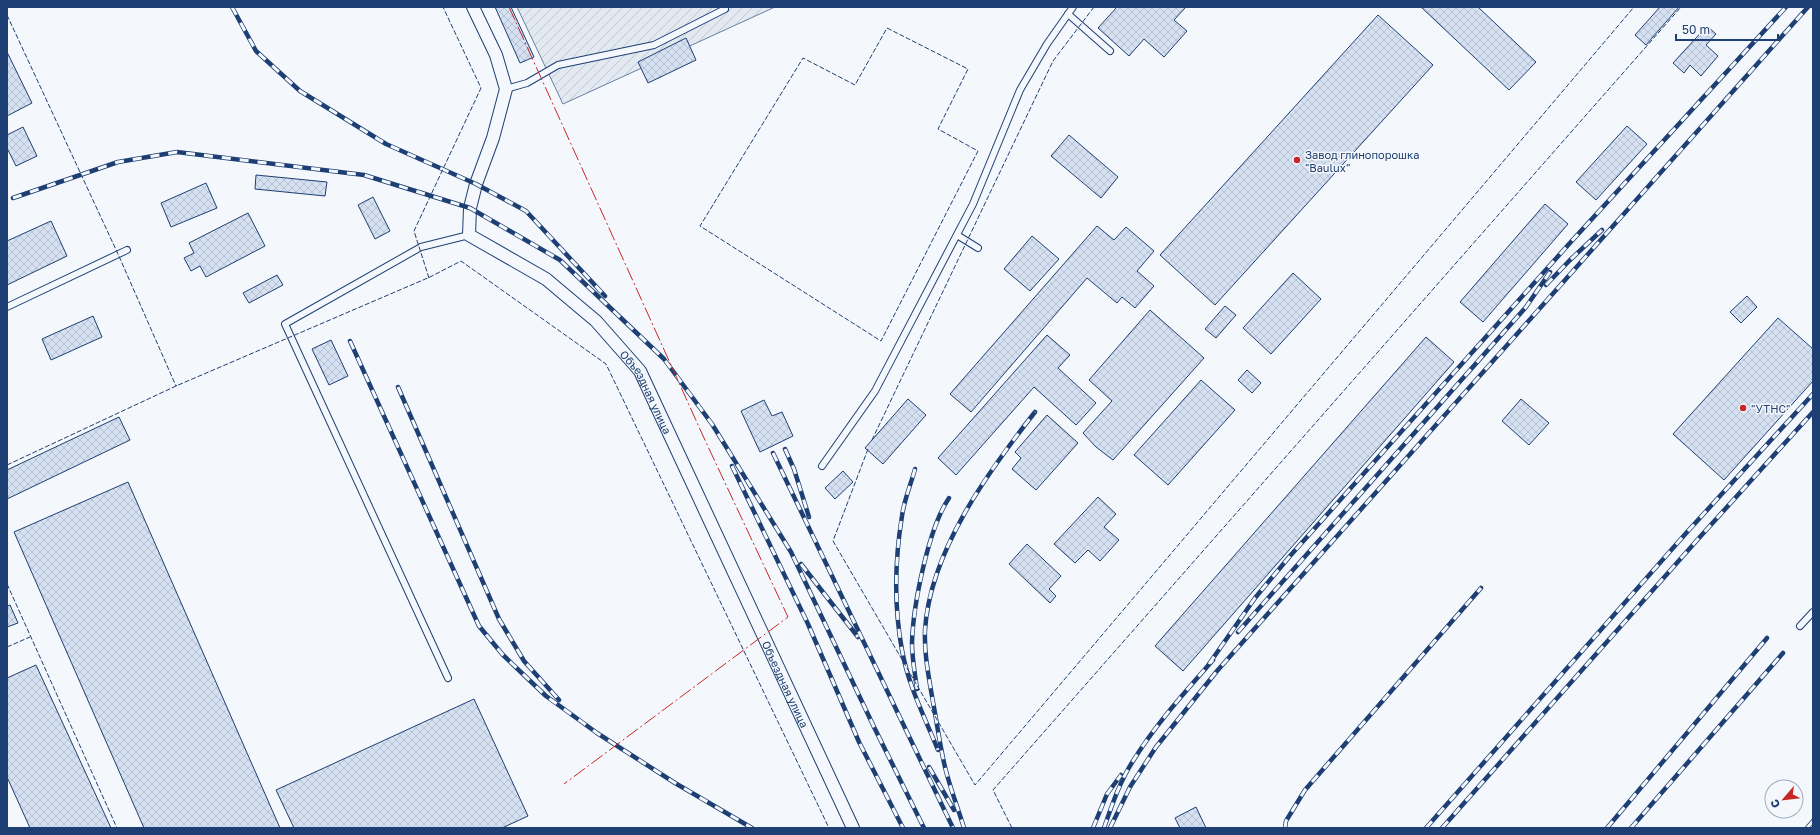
<svg xmlns="http://www.w3.org/2000/svg" width="1820" height="835" viewBox="0 0 1820 835" font-family="'Golos Text',sans-serif">
  <style>
    .garden { fill: url(#garden-furrows); stroke: #687fa3 }
    .building { fill: url(#building-cross-hatch); stroke: #1d3f73 }
    .lines { fill: none; stroke-linecap: round; stroke-linejoin: round }
    .service-casing { stroke: #1d3f73; stroke-width: 8 }
    .minor-casing { stroke: #1d3f73; stroke-width: 14 }
    .service { stroke: #f4f7fb; stroke-width: 6 }
    .minor { stroke: #f4f7fb; stroke-width: 12 }
    .rail-casing { stroke: #1d3f73; stroke-width: 4.5 }
    .rail { stroke: #f4f7fb; stroke-width: 3; stroke-dasharray: 9; stroke-linecap: butt }
    .fence { stroke: #1d3f73; stroke-width: 1; stroke-dasharray: 5 2; stroke-linecap: butt }
    .power { stroke: #c62828; stroke-width: 1; stroke-dasharray: 14 3 2 3; stroke-linecap: butt }
    .poi-dot { fill: #c62828; stroke: #f4f7fb; stroke-width: 1.5 }
    .labels { text-anchor: middle; dominant-baseline: central; stroke-width: 3; stroke-linejoin: round; paint-order: stroke }
    .poi-label { font-size: 11px; fill: #1d3f73; stroke: #f4f7fb; text-anchor: start }
    .street-label { font-size: 11px; fill: #1d3f73; stroke: #f4f7fb }
  </style>
  <defs>
    <pattern id="garden-furrows" width="10" height="10" patternUnits="userSpaceOnUse"><rect width="10" height="10" fill="#e3e9f0"/><path d="M-1 1l2-2M0 10L10 0M9 11l2-2" fill="none" stroke="#c2c9d1"/></pattern>
    <pattern id="building-cross-hatch" width="8" height="8" patternUnits="userSpaceOnUse"><rect width="8" height="8" fill="#d5e0f0"/><path d="M0 0l8 8M0 8l8-8" fill="none" stroke="#b6c1d1"/></pattern>
  </defs>
  <rect width="100%" height="100%" fill="#f4f7fb"/>
  <polygon class="garden" points="517,7 775,7 563,104"/>
  <g class="building">
    <polygon points="495,7 511,7 534,57 520,63"/>
    <polygon points="1117,7 1186,7 1174,20 1187,31 1164,57 1144,39 1129,56 1098,28"/>
    <polygon points="1421,7 1478,7 1536,62 1509,90"/>
    <polygon points="1660,7 1679,7 1646,45 1635,35"/>
    <polygon points="1378,15 1433,65 1215,305 1160,255"/>
    <polygon points="1707,26 1716,34 1706,45 1718,56 1701,76 1690,65 1684,73 1673,63"/>
    <polygon points="686,38 696,60 648,83 638,62"/>
    <polygon points="7,52 32,103 7,116"/>
    <polygon points="1627,126 1647,144 1596,200 1576,182"/>
    <polygon points="23,127 37,156 16,166 7,148 7,135"/>
    <polygon points="1069,135 1118,177 1101,198 1051,156"/>
    <polygon points="256,175 327,182 325,196 255,189"/>
    <polygon points="206,183 217,208 171,227 161,203"/>
    <polygon points="373,197 390,231 375,239 358,205"/>
    <polygon points="1545,204 1568,224 1483,322 1460,302"/>
    <polygon points="248,213 265,246 206,277 200,266 191,271 184,258 194,253 189,243"/>
    <polygon points="51,221 67,256 7,285 7,241"/>
    <polygon points="1097,226 1114,240 1126,227 1154,251 1137,271 1154,286 1135,308 1122,297 1117,303 1087,278 971,412 950,394"/>
    <polygon points="1032,236 1059,259 1030,291 1004,269"/>
    <polygon points="1293,273 1321,299 1271,354 1243,328"/>
    <polygon points="277,275 283,285 249,303 243,293"/>
    <polygon points="1747,296 1757,307 1741,323 1730,312"/>
    <polygon points="1225,306 1236,315 1216,338 1205,329"/>
    <polygon points="1150,310 1204,358 1113,460 1096,447 1083,433 1112,401 1089,380"/>
    <polygon points="93,316 102,337 51,360 42,339"/>
    <polygon points="1778,318 1813,349 1813,381 1724,480 1673,434"/>
    <polygon points="1047,335 1070,355 1058,368 1096,403 1076,425 1034,387 956,475 938,458"/>
    <polygon points="1426,337 1454,362 1183,671 1155,646"/>
    <polygon points="331,340 348,376 329,385 312,349"/>
    <polygon points="1247,370 1261,383 1252,393 1238,380"/>
    <polygon points="1201,380 1235,410 1168,485 1134,455"/>
    <polygon points="908,399 926,415 883,464 865,448"/>
    <polygon points="1521,399 1549,423 1529,445 1502,421"/>
    <polygon points="764,400 772,416 782,412 793,436 760,452 741,411"/>
    <polygon points="1047,415 1078,443 1036,490 1012,469 1021,458 1015,452"/>
    <polygon points="119,417 130,440 7,499 7,470"/>
    <polygon points="843,471 853,482 835,499 825,488"/>
    <polygon points="128,482 280,828 144,828 14,532"/>
    <polygon points="1098,497 1116,514 1104,527 1119,540 1100,561 1088,550 1075,563 1054,544"/>
    <polygon points="1027,544 1061,576 1049,589 1056,596 1050,603 1009,564"/>
    <polygon points="10,605 18,623 7,627 7,606"/>
    <polygon points="36,665 111,828 30,828 7,777 7,678"/>
    <polygon points="474,699 528,816 502,828 294,828 276,790"/>
    <polygon points="1196,807 1206,828 1180,828 1175,818"/>
  </g>
  <g class="lines">
    <defs>
      <g id="service">
        <polyline points="1068,14 1110,51"/>
        <polyline points="506,89 527,83 558,65 654,45 725,9"/>
        <polyline points="957,235 978,248"/>
        <polyline points="7,307 127,250"/>
        <polyline points="822,466 875,391 973,204 1020,90 1047,44 1073,7"/>
        <polyline points="1800,626 1813,612"/>
        <polyline points="448,678 285,324 421,247 469,235"/>
      </g>
      <g id="minor">
        <path id="s1" d="M 473,7 L 496,55 L 506,89 L 493,138 L 476,184 L 470,208 L 469,235 L 546,279 L 596,321 L 640,371 L 853,828"/>
      </g>
    </defs>
    <use href="#service" class="service-casing"/>
    <use href="#minor" class="minor-casing"/>
    <use href="#service" class="service"/>
    <use href="#minor" class="minor"/>
    <defs>
      <g id="rail">
        <polyline points="232,7 256,51 300,91 386,144 476,184 526,211 605,296"/>
        <polyline points="13,198 118,162 177,152 364,175 470,208 560,260 664,359 712,424 791,552 874,727 924,828"/>
        <polyline points="1546,285 1570,260 1602,230"/>
        <polyline points="350,341 479,626 503,655 546,696 597,733 675,783 752,828"/>
        <polyline points="398,387 499,619 524,661 559,700"/>
        <polyline points="785,449 794,469 809,517"/>
        <polyline points="773,453 953,828"/>
        <polyline points="732,466 808,624 859,742 903,828"/>
        <path d="M 915,469 C 911,484 904,500 902,516 C 895,559 894,607 902,650 C 908,685 925,718 938,750"/>
        <polyline points="801,564 858,637"/>
        <polyline points="1238,632 1526,307 1550,272"/>
        <polyline points="1209,664 1255,598 1290,556 1569,244 1786,7"/>
        <path d="M 917,689 C 915,674 912,658 912,643 C 913,606 928,529 949,498"/>
        <polyline points="929,767 954,810"/>
        <path d="M 964,828 C 958,808 950,788 945,767 C 940,746 937,723 933,702 C 929,678 924,655 925,630 C 930,551 988,472 1035,412"/>
        <polyline points="1093,828 1107,794 1121,775"/>
        <path d="M 1104,828 C 1112,805 1120,781 1133,761 C 1155,725 1185,692 1213,660"/>
        <polyline points="1110,828 1130,787 1156,747 1217,671 1808,7"/>
        <polyline points="1285,828 1286,821 1305,790 1481,588"/>
        <polyline points="1426,828 1688,531 1813,394"/>
        <polyline points="1442,828 1699,538 1813,412"/>
        <polyline points="1607,828 1767,638"/>
        <polyline points="1631,828 1783,653"/>
        <polyline points="1807,828 1813,821"/>
      </g>
    </defs>
    <use href="#rail" class="rail-casing"/>
    <use href="#rail" class="rail"/>
    <g class="fence">
      <polyline points="7,15 118,254 176,386 177,385"/>
      <polygon points="887,28 968,69 938,129 978,151 881,341 700,226 803,58 855,85"/>
      <polyline points="429,278 414,231 481,88 443,7"/>
      <polyline points="872,440 1053,61 1094,7"/>
      <polyline points="868,449 833,541 975,785 1634,7"/>
      <polyline points="7,465 176,386 430,277 461,261 606,364 829,828"/>
      <polyline points="7,584 117,828"/>
      <polyline points="7,647 30,637"/>
      <polyline points="1012,828 993,790 1681,7"/>
    </g>
    <polyline class="power" points="509,7 704,438 788,617 564,784"/>
  </g>
  <g class="poi-dot">
    <circle cx="1297" cy="160" r="4"/>
    <circle cx="1743" cy="408" r="4"/>
  </g>
  <g class="labels">
    <g class="poi-label">
      <text x="1305" y="154">Завод глинопорошка<tspan x="1305" dy="13">"Baulux"</tspan></text>
      <text x="1751" y="408">"УТНС"</text>
    </g>
    <g class="street-label">
      <text stroke="none"><textPath href="#s1" startOffset="482">Объездная улица</textPath></text>
      <text stroke="none"><textPath href="#s1" startOffset="806">Объездная улица</textPath></text>
    </g>
  </g>
  <rect width="1820" height="835" fill="none" stroke="#1d3f73" stroke-width="16"/>
  <g transform="translate(1784 799) rotate(242)"><circle r="19" fill="#f4f7fb" stroke="#9eadc5"/>
  <path d="M0-3L7 15L0 10L-7 15Z" fill="#c62828"/>
  <text y="-6" font-size="11" font-weight="bold" text-anchor="middle" fill="#1d3f73">С</text>
  </g>
  <path d="M1676 34v6h102v-6" fill="none" stroke="#1d3f73" stroke-width="2"/>
  <text x="1682" y="34" font-size="12" fill="#1d3f73" stroke="#f4f7fb" stroke-width="3" paint-order="stroke">50 m</text>
</svg>
